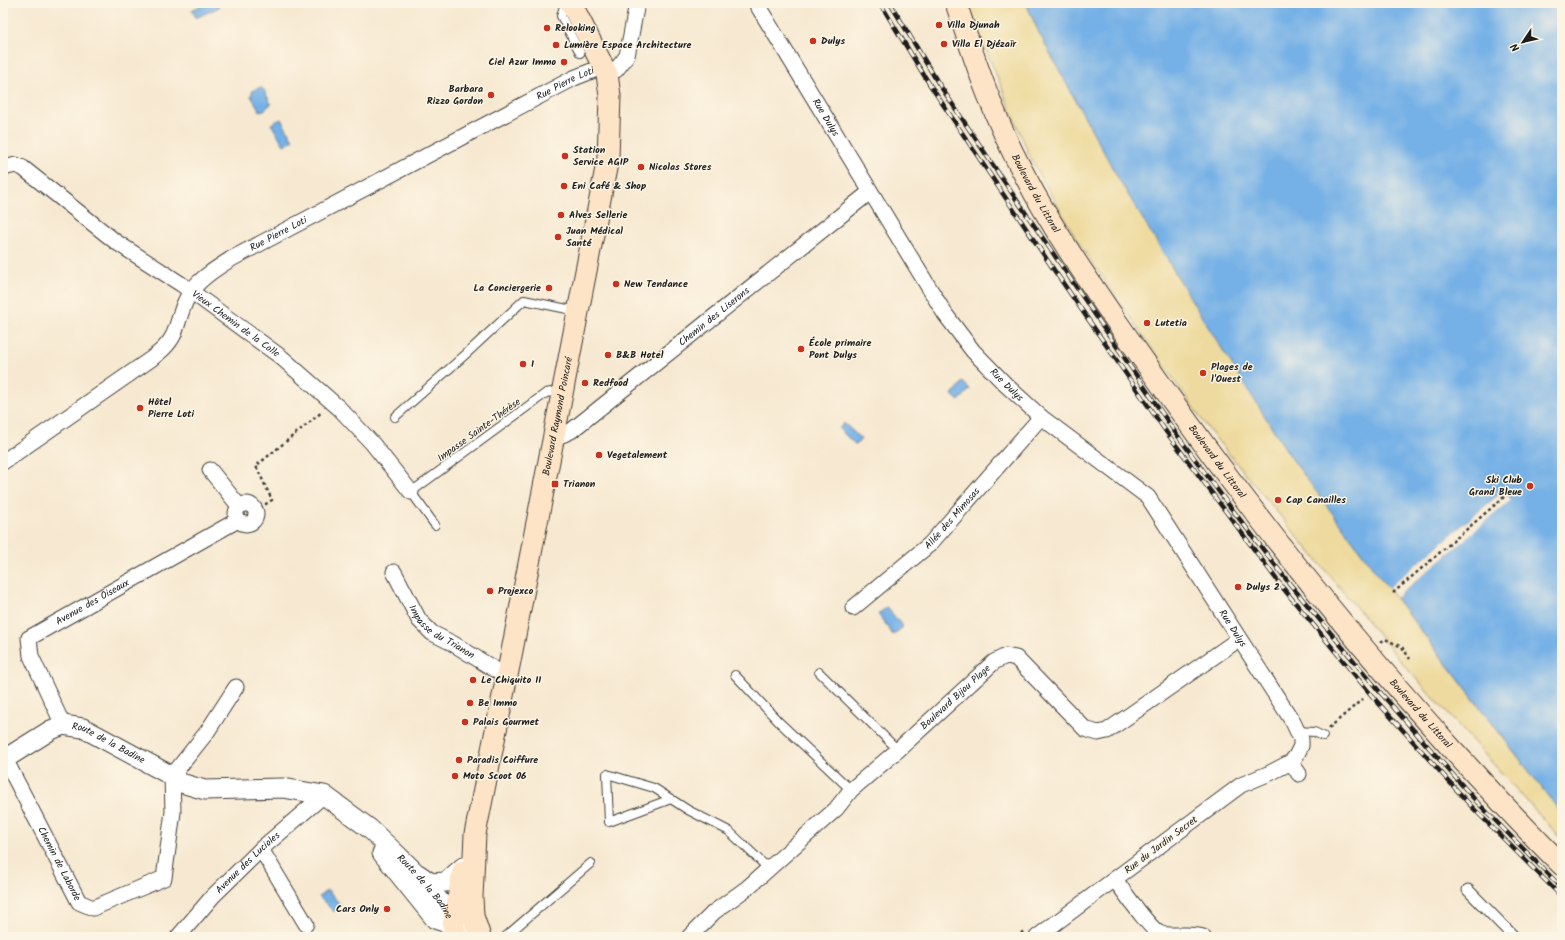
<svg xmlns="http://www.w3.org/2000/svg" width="1565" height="940" viewBox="0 0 1565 940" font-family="Kalam,sans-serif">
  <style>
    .sand { fill: #eeda9e; stroke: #857b5d }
    .water { fill: #75b0e6; stroke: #486681 }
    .pier { fill: #f7e9d1 }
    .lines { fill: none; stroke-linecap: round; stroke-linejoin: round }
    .service-casing { stroke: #3d3b37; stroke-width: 10 }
    .pedestrian-casing { stroke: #3d3b37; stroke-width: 13 }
    .minor-casing { stroke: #3d3b37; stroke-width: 17 }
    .tertiary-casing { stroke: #3d3b37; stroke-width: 21 }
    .secondary-casing { stroke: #3d3b37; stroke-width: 23 }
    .path { stroke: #3d3b37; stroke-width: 2.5; stroke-dasharray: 3 3; stroke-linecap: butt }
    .service { stroke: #fff; stroke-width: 8 }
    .pedestrian { stroke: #fff; stroke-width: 11 }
    .minor { stroke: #fff; stroke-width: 15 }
    .tertiary { stroke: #fff; stroke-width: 19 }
    .secondary { stroke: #fee4c6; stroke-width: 21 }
    .rail-casing { stroke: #1c1c1c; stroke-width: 4.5 }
    .rail { stroke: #fcf5e5; stroke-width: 3; stroke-dasharray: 9; stroke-linecap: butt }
    .poi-dot { fill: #c8321e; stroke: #fcf5e5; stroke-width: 1.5 }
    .labels { text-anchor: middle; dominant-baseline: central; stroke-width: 3; stroke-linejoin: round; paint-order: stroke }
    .poi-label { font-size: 10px; font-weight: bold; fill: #1c1c1c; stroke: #fcf5e5; text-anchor: start }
    .street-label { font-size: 10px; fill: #1c1c1c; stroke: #fcf5e5 }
  </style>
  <rect width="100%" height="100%" fill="#fcf5e5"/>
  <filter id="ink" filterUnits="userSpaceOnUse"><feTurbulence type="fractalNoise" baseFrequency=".025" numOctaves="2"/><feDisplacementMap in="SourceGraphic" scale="8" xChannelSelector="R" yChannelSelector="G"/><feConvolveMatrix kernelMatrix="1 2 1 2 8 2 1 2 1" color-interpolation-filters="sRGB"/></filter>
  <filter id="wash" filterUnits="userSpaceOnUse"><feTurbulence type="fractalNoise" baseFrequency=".012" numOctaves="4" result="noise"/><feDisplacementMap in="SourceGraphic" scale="16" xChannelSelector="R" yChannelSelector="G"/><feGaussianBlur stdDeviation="0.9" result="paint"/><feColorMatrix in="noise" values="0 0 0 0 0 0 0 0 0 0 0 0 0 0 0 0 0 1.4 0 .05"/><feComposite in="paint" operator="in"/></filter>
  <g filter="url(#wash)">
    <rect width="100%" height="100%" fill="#f7e9d1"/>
    <polygon class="sand" points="967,3 1026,3 1039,33 1388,588 1562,814 1562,840 1404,665 1209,430 1078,242 1030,157"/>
    <g class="water">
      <polygon points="205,3 217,3 219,7 196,18 192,10"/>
      <polygon points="1026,3 1562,3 1562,814 1396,598 1511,499 1503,491 1388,588 1292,459 1203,319 1118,178 1039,33"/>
      <polygon points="261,87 264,90 271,104 264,110 260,111 251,96 253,90"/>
      <polygon points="281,119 293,140 284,145 271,124"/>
      <polygon points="963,382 970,389 959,401 952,395"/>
      <polygon points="844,423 861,439 856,445 839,429"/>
      <polygon points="887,607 903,627 893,635 878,614"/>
      <polygon points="327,890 341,905 334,912 319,897"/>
    </g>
    <polygon class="pier" points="1503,491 1511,500 1396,598 1395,596 1508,499 1503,494 1390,590 1388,588"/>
  </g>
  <g filter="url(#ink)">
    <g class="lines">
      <defs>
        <g id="service">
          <polyline points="565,3 561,16 580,53"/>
          <polyline points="395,417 466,354 524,300 577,311"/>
          <polyline points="435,525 411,492 546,393 562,390"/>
          <polyline points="819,672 898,750"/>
          <polyline points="735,675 778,721 851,790"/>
          <polyline points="1298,731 1314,732 1323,736"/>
          <polyline points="671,799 609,822 607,774 654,788 688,810 729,831 769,869"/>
          <polyline points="505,937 591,863"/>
        </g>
        <polyline id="pedestrian" points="1468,890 1514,937"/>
        <g id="minor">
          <path id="s1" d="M 756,3 L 945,314 L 973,351 L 1006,385 L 1041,417 L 1148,497 L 1293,722 L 1301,739 L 1301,746 L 1296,756 L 1291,762 L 1270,773 L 1241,785 L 1037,937"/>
          <polyline points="607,74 616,70 627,56 637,3"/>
          <path id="s2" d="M 3,168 L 16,165 L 23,168 L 116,242 L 181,284 L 281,357 L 339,408 L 372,443 L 411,492"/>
          <path id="s3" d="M 554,435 L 562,435 L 571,431 L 870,192"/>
          <path id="s4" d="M 3,462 L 151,359 C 160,352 169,345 174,334 C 180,319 182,303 192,290 C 202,277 217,268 231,259 L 574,78 L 604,66"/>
          <polyline points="210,470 239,506"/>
          <circle cx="246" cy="514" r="10"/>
          <path id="s5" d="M 394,572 L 419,620 L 432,633 L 452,643 L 494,669 L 507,674"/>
          <path id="s6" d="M 853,608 L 930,544 L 1041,417"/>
          <path id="s7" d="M 63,725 L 31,656 L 29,638 L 238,520"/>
          <path id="s8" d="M 5,759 L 79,902 L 93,908 L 164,878 L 173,812 L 172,776 L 207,732 L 236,687"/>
          <polyline points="1291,762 1299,774"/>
          <polyline points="261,849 306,924"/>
          <path d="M 1115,880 C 1124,891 1148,927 1159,933 C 1171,938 1190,932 1203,937"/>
          <path id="s9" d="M 178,937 L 213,896 L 261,849 L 324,795"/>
          <path id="s10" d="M 689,937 L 714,912 L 747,888 L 836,809 L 851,790 L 898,750 L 994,662 L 1006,656 L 1016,658 L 1085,729 L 1098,733 L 1107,731 L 1239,639"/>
        </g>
        <g id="tertiary">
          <path id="s11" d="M 3,760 L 51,730 L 63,725 L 83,728 L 172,776 L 181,783 L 205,790 L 283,788 L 324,795 L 370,829 L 389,847 L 412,869 L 442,904 L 453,925"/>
          <polyline points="382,853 435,919 465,929 471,937"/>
          <polyline points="418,874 431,883 446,882 463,867"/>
        </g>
        <g id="secondary">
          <path id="s12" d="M 956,3 C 975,62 995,121 1025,176 C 1052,228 1086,277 1119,325 C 1162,387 1205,447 1251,507 C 1314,590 1381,671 1452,749 C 1488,788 1524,828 1562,865"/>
          <polyline points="457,937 453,925 463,871"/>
          <path id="s13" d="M 480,937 L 473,916 L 472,897 L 475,834 L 510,661 L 608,158 L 610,96 L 607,74 L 571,3"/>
        </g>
      </defs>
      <use href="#service" class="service-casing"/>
      <use href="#pedestrian" class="pedestrian-casing"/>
      <use href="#minor" class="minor-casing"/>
      <use href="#tertiary" class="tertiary-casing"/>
      <use href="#secondary" class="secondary-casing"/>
      <g class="path">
        <polyline points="255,511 272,500 256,466 322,412"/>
        <polyline points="1393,593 1504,497"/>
        <polyline points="1381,642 1385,639 1402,647 1410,659"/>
        <polyline points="1329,728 1365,697"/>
        <polyline points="1016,937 1024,931"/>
      </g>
      <use href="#service" class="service"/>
      <use href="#pedestrian" class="pedestrian"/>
      <use href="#minor" class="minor"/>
      <use href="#tertiary" class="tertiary"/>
      <use href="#secondary" class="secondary"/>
      <defs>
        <g id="rail">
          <polyline points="880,3 930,85 1054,270 1167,433 1283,588 1373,697 1472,807 1562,897"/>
          <polyline points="890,3 937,81 999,174 1175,432 1228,504 1289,583 1379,691 1477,802 1562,888"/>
        </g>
      </defs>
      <use href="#rail" class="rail-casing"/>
      <use href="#rail" class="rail"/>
    </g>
  </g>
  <g class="poi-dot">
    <circle cx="939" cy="25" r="4"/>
    <circle cx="547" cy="28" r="4"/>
    <circle cx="813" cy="41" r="4"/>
    <circle cx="944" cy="44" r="4"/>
    <circle cx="556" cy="45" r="4"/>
    <circle cx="564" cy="62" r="4"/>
    <circle cx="491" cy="95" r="4"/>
    <circle cx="565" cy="156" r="4"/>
    <circle cx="641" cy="167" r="4"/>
    <circle cx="564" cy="186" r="4"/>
    <circle cx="561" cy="215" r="4"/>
    <circle cx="558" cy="237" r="4"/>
    <circle cx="616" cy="284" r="4"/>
    <circle cx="549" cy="288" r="4"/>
    <circle cx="1147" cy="323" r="4"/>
    <circle cx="801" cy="349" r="4"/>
    <circle cx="608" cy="355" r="4"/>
    <circle cx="523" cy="364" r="4"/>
    <circle cx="1203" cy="373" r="4"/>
    <circle cx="585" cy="383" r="4"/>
    <circle cx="140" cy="408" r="4"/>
    <circle cx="599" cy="455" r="4"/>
    <rect x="551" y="480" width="8" height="8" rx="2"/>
    <circle cx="1530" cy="486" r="4"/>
    <circle cx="1278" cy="500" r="4"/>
    <circle cx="1238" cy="587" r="4"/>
    <circle cx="490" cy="591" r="4"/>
    <circle cx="473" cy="680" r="4"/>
    <circle cx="470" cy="703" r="4"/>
    <circle cx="465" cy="722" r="4"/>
    <circle cx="459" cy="760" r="4"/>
    <circle cx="455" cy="776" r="4"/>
    <circle cx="387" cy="909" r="4"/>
  </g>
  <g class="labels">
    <g class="poi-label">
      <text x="947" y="25">Villa Djunah</text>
      <text x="555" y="28">Relooking</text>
      <text x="821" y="41">Dulys</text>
      <text x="952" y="44">Villa El Djézaïr</text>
      <text x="564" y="45">Lumière Espace Architecture</text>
      <text x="556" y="62" text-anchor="end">Ciel Azur Immo</text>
      <text x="483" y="89" text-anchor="end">Barbara<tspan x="483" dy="12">Rizzo Gordon</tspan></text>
      <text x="573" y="150">Station<tspan x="573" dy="12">Service AGIP</tspan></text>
      <text x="649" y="167">Nicolas Stores</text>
      <text x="572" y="186">Eni Café &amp; Shop</text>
      <text x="569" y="215">Alves Sellerie</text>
      <text x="566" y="231">Juan Médical<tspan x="566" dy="12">Santé</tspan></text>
      <text x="624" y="284">New Tendance</text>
      <text x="541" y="288" text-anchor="end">La Conciergerie</text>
      <text x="1155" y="323">Lutetia</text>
      <text x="809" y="343">École primaire<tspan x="809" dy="12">Pont Dulys</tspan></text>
      <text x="616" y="355">B&amp;B Hotel</text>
      <text x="531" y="364">I</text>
      <text x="1211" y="367">Plages de<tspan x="1211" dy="12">l'Ouest</tspan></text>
      <text x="593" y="383">Redfood</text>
      <text x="148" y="402">Hôtel<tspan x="148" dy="12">Pierre Loti</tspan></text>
      <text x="607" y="455">Vegetalement</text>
      <text x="1522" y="480" text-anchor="end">Ski Club<tspan x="1522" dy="12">Grand Bleue</tspan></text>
      <text x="563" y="484">Trianon</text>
      <text x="1286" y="500">Cap Canailles</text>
      <text x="1246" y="587">Dulys 2</text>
      <text x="498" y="591">Projexco</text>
      <text x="481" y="680">Le Chiquito II</text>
      <text x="478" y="703">Be Immo</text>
      <text x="473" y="722">Palais Gourmet</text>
      <text x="467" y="760">Paradis Coiffure</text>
      <text x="463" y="776">Moto Scoot 06</text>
      <text x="379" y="909" text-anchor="end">Cars Only</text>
    </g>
    <g class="street-label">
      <text stroke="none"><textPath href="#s4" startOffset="690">Rue Pierre Loti</textPath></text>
      <text stroke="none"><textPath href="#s1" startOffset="134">Rue Dulys</textPath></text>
      <text stroke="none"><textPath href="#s12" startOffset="207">Boulevard du Littoral</textPath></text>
      <text stroke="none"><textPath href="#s4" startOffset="366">Rue Pierre Loti</textPath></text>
      <text stroke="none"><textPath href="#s3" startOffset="201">Chemin des Liserons</textPath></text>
      <text stroke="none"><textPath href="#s2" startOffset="285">Vieux Chemin de la Colle</textPath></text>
      <text stroke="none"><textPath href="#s1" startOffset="458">Rue Dulys</textPath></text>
      <text stroke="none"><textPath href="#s13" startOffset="530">Boulevard Raymond Poincaré</textPath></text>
      <text transform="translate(479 430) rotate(-36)">Impasse Sainte-Thérèse</text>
      <text stroke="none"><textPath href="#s12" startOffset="531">Boulevard du Littoral</textPath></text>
      <text stroke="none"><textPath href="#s6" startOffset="134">Allée des Mimosas</textPath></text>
      <text stroke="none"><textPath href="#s7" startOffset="167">Avenue des Oiseaux</textPath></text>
      <text stroke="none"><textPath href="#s1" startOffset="795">Rue Dulys</textPath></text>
      <text stroke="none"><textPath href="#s5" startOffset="79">Impasse du Trianon</textPath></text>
      <text stroke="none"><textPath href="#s10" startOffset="359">Boulevard Bijou Plage</textPath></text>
      <text stroke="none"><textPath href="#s12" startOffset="855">Boulevard du Littoral</textPath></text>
      <text stroke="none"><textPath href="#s11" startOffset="119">Route de la Badine</textPath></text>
      <text transform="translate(1161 845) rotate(-37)">Rue du Jardin Secret</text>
      <text stroke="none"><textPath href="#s8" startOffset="118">Chemin de Laborde</textPath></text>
      <text stroke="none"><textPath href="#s9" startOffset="102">Avenue des Lucioles</textPath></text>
      <text stroke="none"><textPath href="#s11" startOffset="484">Route de la Badine</textPath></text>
    </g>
  </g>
  <rect width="1565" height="940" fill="none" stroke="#fcf5e5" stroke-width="16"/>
  <g transform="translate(1523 42) rotate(235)" stroke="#fcf5e5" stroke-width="3" paint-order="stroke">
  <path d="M0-3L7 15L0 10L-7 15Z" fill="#1c1c1c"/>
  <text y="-6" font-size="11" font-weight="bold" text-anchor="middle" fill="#1c1c1c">N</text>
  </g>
</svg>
